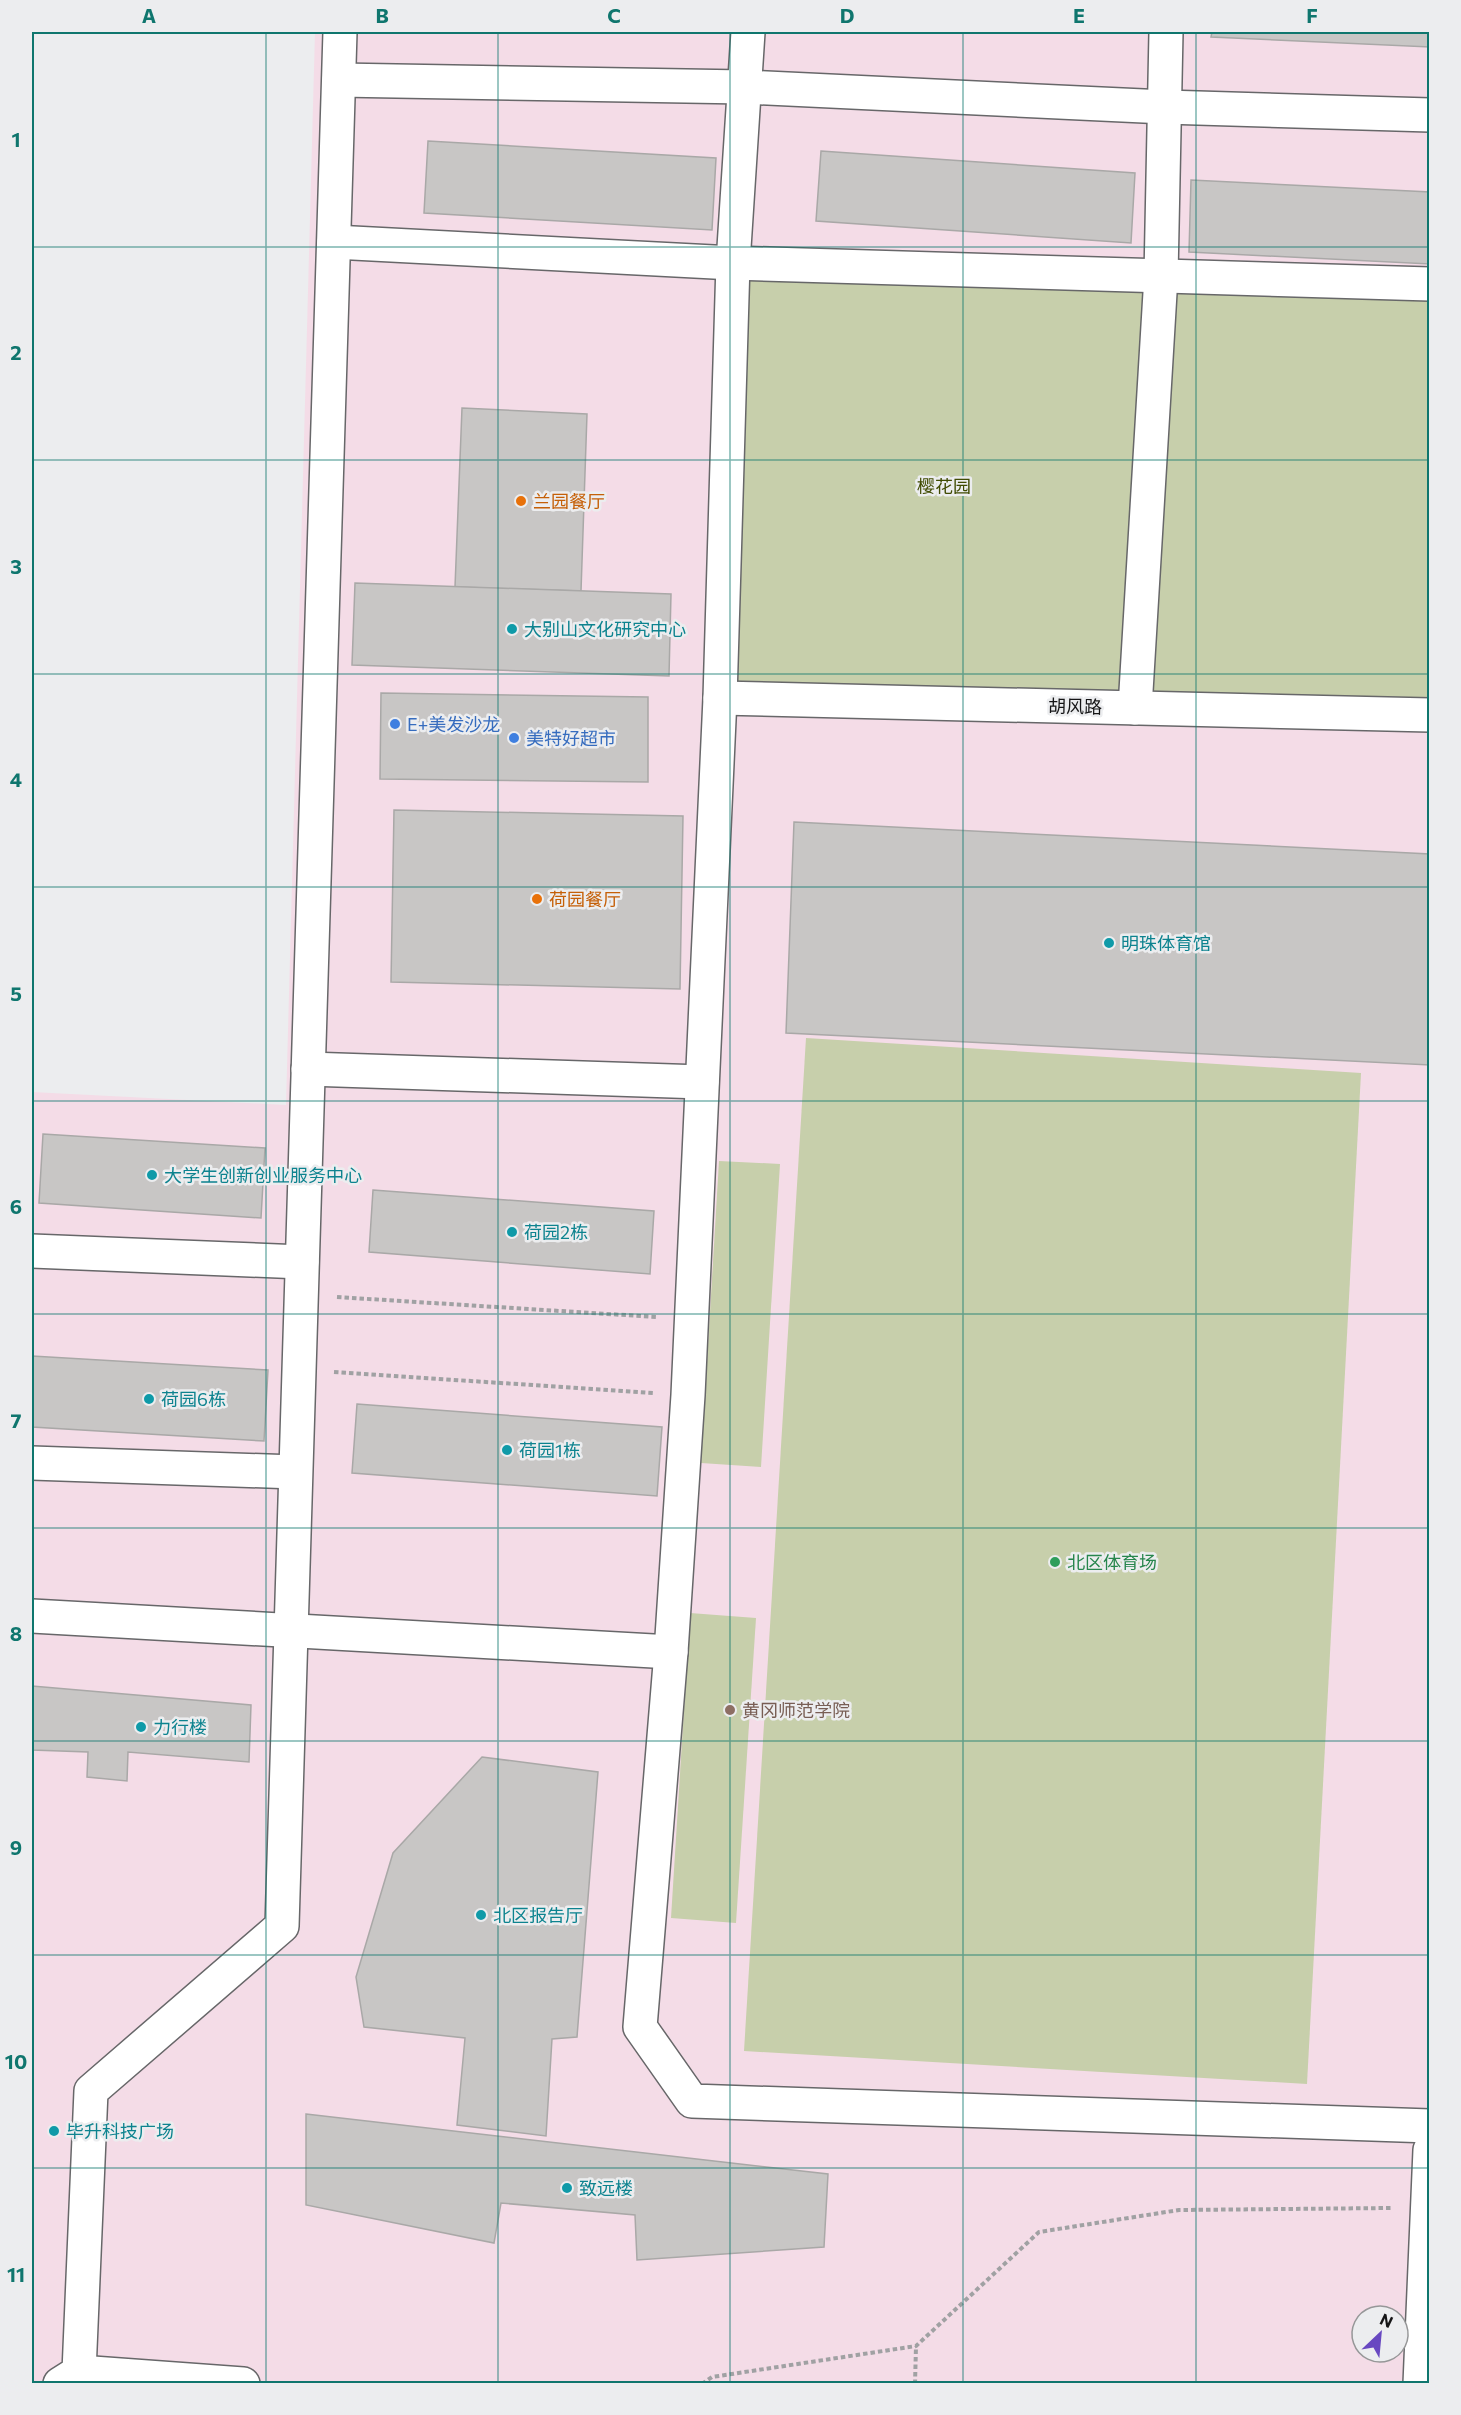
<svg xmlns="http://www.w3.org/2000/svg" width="1461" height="2415" viewBox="0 0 1461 2415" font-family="Commissioner,'Noto Sans SC',sans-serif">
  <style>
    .education { fill: #f4dce7; fill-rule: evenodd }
    .green { fill: #c7cfab }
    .building { fill: #c8c6c5; stroke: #a9a8a7; stroke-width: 1.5 }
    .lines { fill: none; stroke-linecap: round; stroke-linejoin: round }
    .street-casing { stroke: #676769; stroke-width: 36 }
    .path { stroke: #a0a1a3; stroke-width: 4; stroke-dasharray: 4.5 3; stroke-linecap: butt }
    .street { stroke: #fff; stroke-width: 33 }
    .grid { fill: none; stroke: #0f766e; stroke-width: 1.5; stroke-opacity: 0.55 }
    .food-dot { fill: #e8710a; stroke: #ecedef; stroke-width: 2 }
    .culture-dot { fill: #0f9aa8; stroke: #ecedef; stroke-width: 2 }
    .shop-dot { fill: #3f7fe0; stroke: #ecedef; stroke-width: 2 }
    .leisure-dot { fill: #2e9e5b; stroke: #ecedef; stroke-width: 2 }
    .education-dot { fill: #8d6e63; stroke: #ecedef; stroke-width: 2 }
    .labels { text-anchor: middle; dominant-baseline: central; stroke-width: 5; stroke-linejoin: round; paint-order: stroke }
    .park-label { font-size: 18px; fill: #404b02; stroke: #ecedef }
    .food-label { font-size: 18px; fill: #c56008; stroke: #ecedef; text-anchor: start }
    .culture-label { font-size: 18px; fill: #0d838f; stroke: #ecedef; text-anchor: start }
    .street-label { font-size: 18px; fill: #151516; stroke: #ecedef }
    .shop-label { font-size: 18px; fill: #366cbe; stroke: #ecedef; text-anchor: start }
    .leisure-label { font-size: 18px; fill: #27864d; stroke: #ecedef; text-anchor: start }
    .education-label { font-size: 18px; fill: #785e54; stroke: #ecedef; text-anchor: start }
    .neatline { fill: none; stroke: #0f766e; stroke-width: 2 }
    .grid-label { font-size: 20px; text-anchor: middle; font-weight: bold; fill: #0f766e }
  </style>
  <rect width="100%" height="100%" fill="#ecedef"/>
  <path class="education" d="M 315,32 L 1429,32 L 1429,2383 L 32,2383 L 32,1092 L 286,1105 ZM 1362,2316 L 1398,2316 L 1398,2352 L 1362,2352 Z"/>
  <g class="green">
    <polygon points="733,263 1429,284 1429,715 720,698"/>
    <polygon points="806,1038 1361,1073 1307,2084 744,2051"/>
    <polygon points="719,1161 780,1164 761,1467 701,1463"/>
    <polygon points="690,1613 756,1618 736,1923 671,1918"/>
  </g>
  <g class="building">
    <polygon points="1212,32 1430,32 1430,47 1211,37"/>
    <polygon points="428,141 716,158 712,230 424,213"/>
    <polygon points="821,151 1135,173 1131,243 816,221"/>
    <polygon points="1191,180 1430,192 1430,264 1189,252"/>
    <polygon points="462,408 587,414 581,591 455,587"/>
    <polygon points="355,583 671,594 669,676 352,665"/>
    <polygon points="381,693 648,697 648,782 380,779"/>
    <polygon points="394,810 683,816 680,989 391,982"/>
    <polygon points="794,822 1430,854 1430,1065 786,1033"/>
    <polygon points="43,1134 265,1148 261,1218 39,1203"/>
    <polygon points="373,1190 654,1211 650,1274 369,1252"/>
    <polygon points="32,1356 268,1370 264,1441 32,1427"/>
    <polygon points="357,1404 662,1427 657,1496 352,1473"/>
    <polygon points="32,1686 251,1705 249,1762 128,1752 127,1781 87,1777 88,1752 32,1750"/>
    <polygon points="482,1757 598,1772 577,2037 552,2039 546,2136 457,2125 465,2038 364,2027 356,1977 393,1853"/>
    <polygon points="306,2114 828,2174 824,2247 637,2260 635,2215 501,2203 494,2243 306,2205"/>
  </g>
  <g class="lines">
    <defs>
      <g id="street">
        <polyline points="748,32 733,263 720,698 688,1395 671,1652 640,2027 692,2101 1430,2126"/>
        <polyline points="339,80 745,87 1165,107 1430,115"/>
        <polyline points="334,242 733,263 1430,284"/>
        <polyline points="720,698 1430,715"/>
        <polyline points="1135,708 1161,276 1166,32"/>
        <polyline points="308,1069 702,1082"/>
        <polyline points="32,1251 302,1262"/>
        <polyline points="32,1463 295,1472"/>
        <polyline points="32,1616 671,1652"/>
        <polyline points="79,2372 243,2384"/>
        <polyline points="60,2384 79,2372 91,2091 282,1926 340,32"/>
        <polyline points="1420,2384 1430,2150"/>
      </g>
    </defs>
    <use href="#street" class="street-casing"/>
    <g class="path">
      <polyline points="337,1297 656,1317"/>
      <polyline points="334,1372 653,1393"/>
      <polyline points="702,2384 712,2377 916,2346 1039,2232 1179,2210 1391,2208"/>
      <polyline points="915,2384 916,2346"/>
    </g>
    <use href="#street" class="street"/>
  </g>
  <path class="grid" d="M 266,32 L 266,2384M 498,32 L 498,2384M 730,32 L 730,2384M 963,32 L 963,2384M 1196,32 L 1196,2384M 32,247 L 1430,247M 32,460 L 1430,460M 32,674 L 1430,674M 32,887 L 1430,887M 32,1101 L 1430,1101M 32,1314 L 1430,1314M 32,1528 L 1430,1528M 32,1741 L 1430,1741M 32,1955 L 1430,1955M 32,2168 L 1430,2168"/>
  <g class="food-dot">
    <circle cx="521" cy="501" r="6"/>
    <circle cx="537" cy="899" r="6"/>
  </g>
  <g class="culture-dot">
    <circle cx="512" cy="629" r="6"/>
    <circle cx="1109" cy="943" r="6"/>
    <circle cx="152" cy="1175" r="6"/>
    <circle cx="512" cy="1232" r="6"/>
    <circle cx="149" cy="1399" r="6"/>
    <circle cx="507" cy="1450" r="6"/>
    <circle cx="141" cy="1727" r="6"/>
    <circle cx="481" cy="1915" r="6"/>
    <circle cx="54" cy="2131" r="6"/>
    <circle cx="567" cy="2188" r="6"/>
  </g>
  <g class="shop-dot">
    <circle cx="395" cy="724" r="6"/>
    <circle cx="514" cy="738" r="6"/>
  </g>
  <circle class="leisure-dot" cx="1055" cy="1562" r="6"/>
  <circle class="education-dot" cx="730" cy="1710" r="6"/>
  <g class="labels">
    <g class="park-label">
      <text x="944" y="486">樱花园</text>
    </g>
    <g class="food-label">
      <text x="533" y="501">兰园餐厅</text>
      <text x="549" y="899">荷园餐厅</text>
    </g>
    <g class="culture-label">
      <text x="524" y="629">大别山文化研究中心</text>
      <text x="1121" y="943">明珠体育馆</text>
      <text x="164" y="1175">大学生创新创业服务中心</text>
      <text x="524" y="1232">荷园2栋</text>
      <text x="161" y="1399">荷园6栋</text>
      <text x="519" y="1450">荷园1栋</text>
      <text x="153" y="1727">力行楼</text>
      <text x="493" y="1915">北区报告厅</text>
      <text x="66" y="2131">毕升科技广场</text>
      <text x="579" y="2188">致远楼</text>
    </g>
    <g class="street-label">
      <text transform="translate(1075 706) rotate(1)">胡风路</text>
    </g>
    <g class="shop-label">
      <text x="407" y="724">E+美发沙龙</text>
      <text x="526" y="738">美特好超市</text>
    </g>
    <g class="leisure-label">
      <text x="1067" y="1562">北区体育场</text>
    </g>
    <g class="education-label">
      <text x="742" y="1710">黄冈师范学院</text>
    </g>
  </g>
  <rect width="1461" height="2415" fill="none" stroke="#ecedef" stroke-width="66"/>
  <g transform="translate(1380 2334) rotate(26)"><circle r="28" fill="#ecedef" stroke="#969798" stroke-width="1.5"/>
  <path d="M0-4.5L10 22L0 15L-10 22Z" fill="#6848c1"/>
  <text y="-9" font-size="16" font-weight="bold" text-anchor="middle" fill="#151516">N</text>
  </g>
  <rect x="33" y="33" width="1395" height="2349" class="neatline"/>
  <g class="grid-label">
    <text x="149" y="23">A</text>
    <text x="382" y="23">B</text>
    <text x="614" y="23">C</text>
    <text x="847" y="23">D</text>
    <text x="1079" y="23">E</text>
    <text x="1312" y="23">F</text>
    <text x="16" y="147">1</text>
    <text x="16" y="360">2</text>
    <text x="16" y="574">3</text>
    <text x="16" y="787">4</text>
    <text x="16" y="1001">5</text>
    <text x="16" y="1214">6</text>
    <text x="16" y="1428">7</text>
    <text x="16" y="1641">8</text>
    <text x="16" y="1855">9</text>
    <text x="16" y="2069">10</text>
    <text x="16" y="2282">11</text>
  </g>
</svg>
